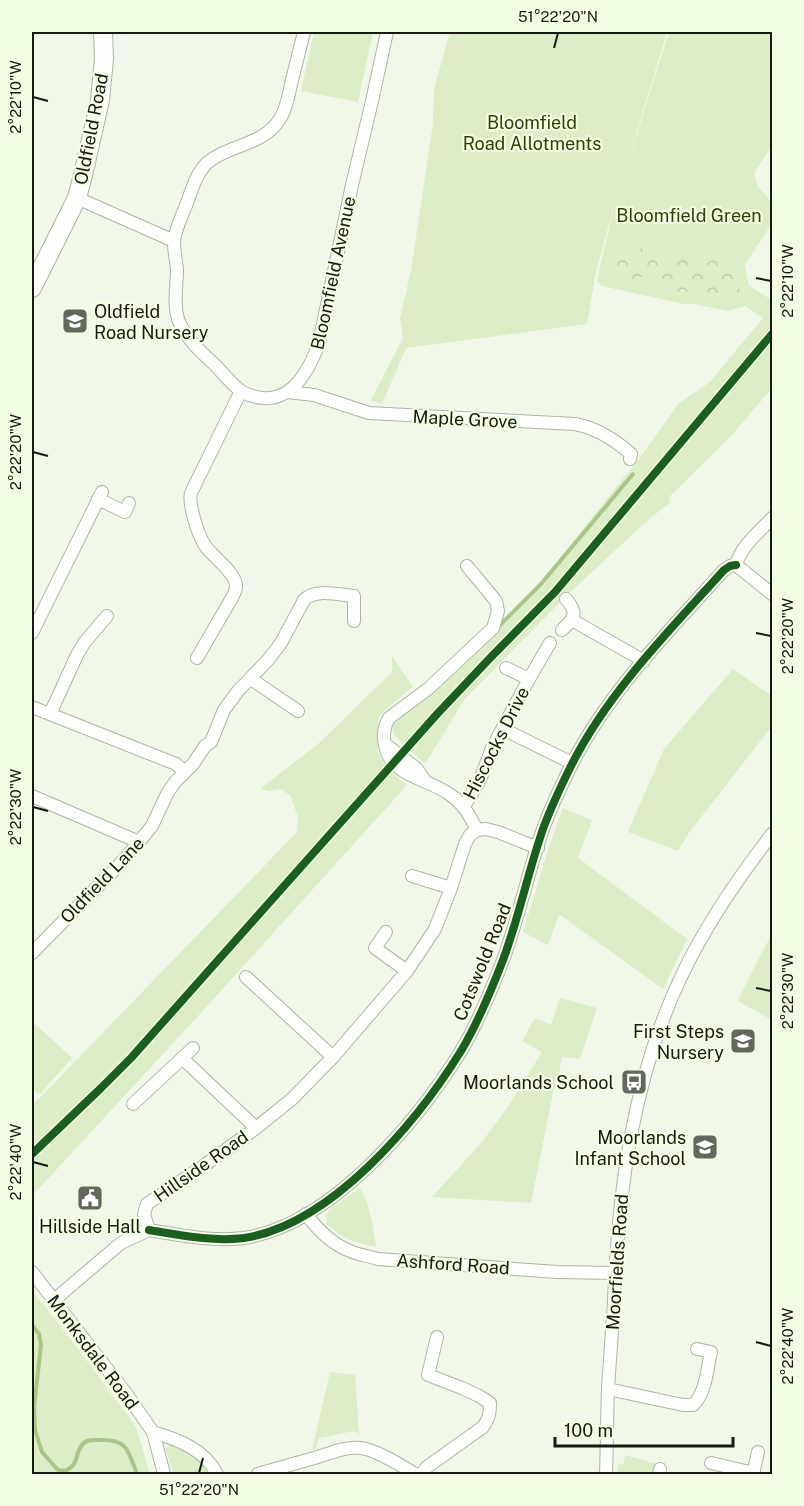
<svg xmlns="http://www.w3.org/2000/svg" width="804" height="1506" viewBox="0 0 804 1506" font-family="'Public Sans',sans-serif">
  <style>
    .green { fill: #dcedc7 }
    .forest { fill: url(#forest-crowns) }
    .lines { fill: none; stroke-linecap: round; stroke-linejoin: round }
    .stream { stroke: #abc488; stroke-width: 4 }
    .street-casing { stroke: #aeb4a9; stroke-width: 14 }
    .secondary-casing { stroke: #aeb4a9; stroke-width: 20 }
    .street { stroke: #fdfefc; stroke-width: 12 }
    .secondary { stroke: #fdfefc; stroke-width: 18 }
    .cycleway-casing { stroke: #f2fee3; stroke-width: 11 }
    .cycleway { stroke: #1b5e20; stroke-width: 8 }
    .ticks { fill: none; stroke: #161a11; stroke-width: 2 }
    .labels { text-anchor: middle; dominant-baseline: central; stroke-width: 4.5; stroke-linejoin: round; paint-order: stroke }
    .park-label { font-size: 18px; fill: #2e4205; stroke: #f2fee3 }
    .street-label { font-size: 18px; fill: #161a11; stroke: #f2fee3 }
    .poi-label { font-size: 18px; fill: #161a11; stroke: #f2fee3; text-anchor: end }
    .neatline { fill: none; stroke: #161a11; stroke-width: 2 }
    .ticks-label { font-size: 15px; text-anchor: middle; fill: #161a11 }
  </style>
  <defs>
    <pattern id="forest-crowns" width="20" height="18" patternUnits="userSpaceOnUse" patternTransform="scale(1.5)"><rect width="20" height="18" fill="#dcedc7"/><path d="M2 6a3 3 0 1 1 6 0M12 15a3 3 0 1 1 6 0" fill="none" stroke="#bccbaa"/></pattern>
  </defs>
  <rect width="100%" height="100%" fill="#f1f8e9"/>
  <g class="green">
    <polygon points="314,32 373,32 358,102 301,91"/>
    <polygon points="450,32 667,32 620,187 669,32 772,32 772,146 754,173 758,187 772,203 772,223 745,265 749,286 772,300 772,388 732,435 669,497 671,502 649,519 563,599 464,700 425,764 394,735 391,720 464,665 534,591 641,456 679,403 710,382 763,318 745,306 727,311 694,304 684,304 602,286 597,281 616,198 596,272 587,324 406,348 382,404 371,400 403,338 400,318 411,271 433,123 434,89"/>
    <polygon points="392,656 413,687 386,709 378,718 378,749 377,751 386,768 407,785 210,1003 32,1196 32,1106 297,832 298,817 290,795 280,789 269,791 260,789 318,744 392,672"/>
    <polygon points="733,669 772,696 772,726 688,834 678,851 628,832 664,749"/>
    <polygon points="563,808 592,820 578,858 687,939 663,989 559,914 548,945 523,932 552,838"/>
    <polygon points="772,934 772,1020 738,1001 751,973"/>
    <polygon points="560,998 597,1008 580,1059 562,1057 558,1078 554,1088 531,1203 432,1197 482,1142 509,1105 542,1052 522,1041 535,1018 551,1025"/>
    <polygon points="32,1021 72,1058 39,1095 32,1088"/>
    <path d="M 360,1188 C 371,1206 373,1226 376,1247 C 357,1243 341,1239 327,1224 L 326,1215 L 332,1207 Z"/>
    <polygon points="32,1291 70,1338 136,1427 150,1474 32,1474"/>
    <polygon points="330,1372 355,1375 359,1434 354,1431 319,1438 316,1449 312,1450"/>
    <polygon points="172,1444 178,1445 192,1457 208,1467 212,1474 174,1474 165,1448"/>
    <polygon points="625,1455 657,1464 654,1474 617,1474 618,1464 623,1465"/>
  </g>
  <polygon class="forest" points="643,248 671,253 699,267 715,259 726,260 735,270 741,295 721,298 683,291 669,293 658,287 644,276 630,281 618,276 612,264 624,255"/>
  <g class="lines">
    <g class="stream">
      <polyline points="497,628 541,584 633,474"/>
      <path d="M 32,1325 L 39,1334 L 41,1345 L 34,1407 L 35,1430 L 42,1452 L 58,1470 L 65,1471 C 80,1464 74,1455 82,1445 C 86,1439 94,1440 100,1440 C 128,1439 128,1451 137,1474"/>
    </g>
    <defs>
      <g id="street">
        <path d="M 304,32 C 300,48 296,64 292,80 C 289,93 287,108 280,119 C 263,146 229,144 207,163 C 196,174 192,189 187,203 C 182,216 175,229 174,242 C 174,251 176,260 177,270 C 177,286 173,303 178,319 C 185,338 201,352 215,365 C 223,373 231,384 241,391 C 247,395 255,397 262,398 C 294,401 310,368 319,343 L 352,185 L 372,101 L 387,32"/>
        <polyline points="77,198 174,241"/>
        <path d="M 288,392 L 314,395 L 369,413 L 575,424 C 597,428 614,439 631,454 L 630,459"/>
        <polyline points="98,499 125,512 129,503"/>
        <path d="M 736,565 C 741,546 759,532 772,518"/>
        <polyline points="736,565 772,594"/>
        <path d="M 467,566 L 496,601 L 498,611 L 493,628 L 429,688 L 389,718 C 384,726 383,735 385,745 C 390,776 427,778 449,794 C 463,803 470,816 477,830"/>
        <polyline points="572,620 644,661"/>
        <path d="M 562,630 C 574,618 579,614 566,599"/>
        <polyline points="32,633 102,492"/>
        <path d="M 197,658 L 233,596 C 234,594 236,588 236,586 C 236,572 211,556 204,544 C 198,534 188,504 191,493 L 241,391"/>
        <polyline points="506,668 529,679"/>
        <polyline points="251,679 298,711"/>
        <polyline points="32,707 176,764 185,772"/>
        <polyline points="50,714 77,655 84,643 107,616"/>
        <polyline points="503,729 572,763"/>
        <polyline points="385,744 416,768 425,781"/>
        <polyline points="32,796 139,842"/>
        <polyline points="464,806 480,780 492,748 529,679 550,643"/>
        <polyline points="412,876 451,888"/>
        <polyline points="386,932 375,948 407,971"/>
        <path d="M 32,953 L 123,861 L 152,826 L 168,792 L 176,781 L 193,764 L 205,746 L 211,742 L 224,710 L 238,691 L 268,660 L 281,643 L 304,600 C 315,588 339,595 354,596 L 354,621"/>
        <polyline points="246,977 333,1057"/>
        <polyline points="182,1058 256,1128"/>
        <polyline points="133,1104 193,1048"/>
        <path d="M 306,1214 C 317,1229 332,1244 350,1251 C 358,1255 369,1256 378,1259 L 557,1272 L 615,1273"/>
        <path d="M 149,1230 C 180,1235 212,1242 244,1238 C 331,1225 417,1122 461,1051 C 478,1023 491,991 503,960 C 519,917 528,872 543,829 C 551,807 562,784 572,764 C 609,691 670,630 724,570 L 730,566 L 736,565"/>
        <polyline points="149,1230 144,1214 147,1204 202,1167 256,1128 292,1099 333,1057 407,971 435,929 451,888 465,844 470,835 477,830 486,829 498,832 538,848"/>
        <polyline points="32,1272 125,1392 153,1432 164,1474"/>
        <polyline points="54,1300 121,1243 149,1230"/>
        <path d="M 608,1389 L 683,1405 L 693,1405 C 706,1393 707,1369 711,1352 L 697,1349"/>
        <path d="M 153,1432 C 179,1440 204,1449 217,1474"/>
        <polyline points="711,1463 754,1473"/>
        <path d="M 258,1474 C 274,1469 290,1465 307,1460 C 325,1456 342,1446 361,1448 C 377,1450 402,1466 415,1474"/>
        <path d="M 421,1474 L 427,1467 L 483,1427 C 489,1419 490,1413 490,1403 L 479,1396 L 462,1388 L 428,1375 L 437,1337"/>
        <path d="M 606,1474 C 607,1446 607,1417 608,1388 C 610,1359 612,1331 614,1302 C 618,1190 633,1077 682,975 C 706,924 738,878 772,834"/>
        <polyline points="659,1474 660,1469"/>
        <polyline points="753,1474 758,1452"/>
      </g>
      <polyline id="secondary" points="32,288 77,198 83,175 100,100 104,59 103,32"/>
    </defs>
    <use href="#street" class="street-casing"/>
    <use href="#secondary" class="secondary-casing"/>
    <use href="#street" class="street"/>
    <use href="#secondary" class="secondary"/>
    <defs>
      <g id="cycleway">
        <polyline points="32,1154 101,1088 131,1058 438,713 492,656 555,592 772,334"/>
        <path d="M 149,1230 C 180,1235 212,1242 244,1238 C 331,1225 417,1122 461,1051 C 478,1023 491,991 503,960 C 519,917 528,872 543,829 C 551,807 562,784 572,764 C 609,691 670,630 724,570 L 730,566 L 736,565"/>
      </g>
    </defs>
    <use href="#cycleway" class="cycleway-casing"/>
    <use href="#cycleway" class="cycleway"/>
  </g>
  <path class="ticks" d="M 554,48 L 558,33M 33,97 L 48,101M 756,278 L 771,281M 33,452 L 48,456M 756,633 L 771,636M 33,807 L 48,811M 756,988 L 771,991M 33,1162 L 48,1166M 756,1342 L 771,1346M 199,1473 L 203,1458"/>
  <defs>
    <symbol id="school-square" viewBox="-11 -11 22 22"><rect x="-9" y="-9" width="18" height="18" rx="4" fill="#63685d" stroke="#f2fee3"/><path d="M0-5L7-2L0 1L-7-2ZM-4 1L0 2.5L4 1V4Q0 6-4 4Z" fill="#fff"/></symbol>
    <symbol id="bus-square" viewBox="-11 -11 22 22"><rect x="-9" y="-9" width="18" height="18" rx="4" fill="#63685d" stroke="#f2fee3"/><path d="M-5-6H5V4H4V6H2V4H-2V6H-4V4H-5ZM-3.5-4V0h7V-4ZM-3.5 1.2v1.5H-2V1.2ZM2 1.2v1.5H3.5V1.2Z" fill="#fff"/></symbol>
    <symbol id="civic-square" viewBox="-11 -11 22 22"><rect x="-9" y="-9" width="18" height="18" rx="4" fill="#63685d" stroke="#f2fee3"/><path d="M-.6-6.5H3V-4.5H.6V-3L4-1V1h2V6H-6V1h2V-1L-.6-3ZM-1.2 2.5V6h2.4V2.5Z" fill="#fff"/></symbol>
  </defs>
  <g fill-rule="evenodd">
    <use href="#school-square" x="60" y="306" width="30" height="30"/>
    <use href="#school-square" x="728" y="1026" width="30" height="30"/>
    <use href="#bus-square" x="619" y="1067" width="30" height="30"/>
    <use href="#school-square" x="690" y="1132" width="30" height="30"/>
    <use href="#civic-square" x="75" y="1183" width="30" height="30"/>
  </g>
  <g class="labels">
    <g class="park-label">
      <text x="532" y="122">Bloomfield<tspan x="532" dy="21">Road Allotments</tspan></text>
      <text x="689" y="215">Bloomfield Green</text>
    </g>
    <g class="street-label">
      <text transform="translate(91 129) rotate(-79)">Oldfield Road</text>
      <text transform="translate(333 273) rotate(-78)">Bloomfield Avenue</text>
      <text transform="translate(465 419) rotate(3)">Maple Grove</text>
      <text transform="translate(496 743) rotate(-63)">Hiscocks Drive</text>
      <text transform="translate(102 880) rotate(-46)">Oldfield Lane</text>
      <text transform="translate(482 962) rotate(-68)">Cotswold Road</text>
      <text transform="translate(201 1166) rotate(-35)">Hillside Road</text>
      <text transform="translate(617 1262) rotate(-86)">Moorfields Road</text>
      <text transform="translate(453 1264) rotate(4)">Ashford Road</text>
      <text transform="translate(93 1352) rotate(53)">Monksdale Road</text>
    </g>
    <g class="poi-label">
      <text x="94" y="311" text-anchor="start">Oldfield<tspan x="94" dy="21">Road Nursery</tspan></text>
      <text x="724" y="1031">First Steps<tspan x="724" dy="21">Nursery</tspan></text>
      <text x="614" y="1082">Moorlands School</text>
      <text x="686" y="1137">Moorlands<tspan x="686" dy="21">Infant School</tspan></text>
      <text x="90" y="1226" text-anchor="middle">Hillside Hall</text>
    </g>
  </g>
  <rect width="804" height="1506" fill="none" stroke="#f2fee3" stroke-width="66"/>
  <path d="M555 1437v9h178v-9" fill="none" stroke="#161a11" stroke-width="3"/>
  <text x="564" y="1437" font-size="18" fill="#161a11" stroke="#f2fee3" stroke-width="4.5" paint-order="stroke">100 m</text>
  <rect x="33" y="33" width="738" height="1440" class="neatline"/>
  <g class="ticks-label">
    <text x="558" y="22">51°22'20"N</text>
    <text transform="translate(16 97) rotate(-90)" y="5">2°22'10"W</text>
    <text transform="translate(788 281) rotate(-90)" y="5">2°22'10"W</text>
    <text transform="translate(16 452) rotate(-90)" y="5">2°22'20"W</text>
    <text transform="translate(788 636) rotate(-90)" y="5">2°22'20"W</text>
    <text transform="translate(16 807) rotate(-90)" y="5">2°22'30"W</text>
    <text transform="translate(788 991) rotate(-90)" y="5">2°22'30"W</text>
    <text transform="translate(16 1162) rotate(-90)" y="5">2°22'40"W</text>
    <text transform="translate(788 1346) rotate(-90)" y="5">2°22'40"W</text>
    <text x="199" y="1495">51°22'20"N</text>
  </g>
</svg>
